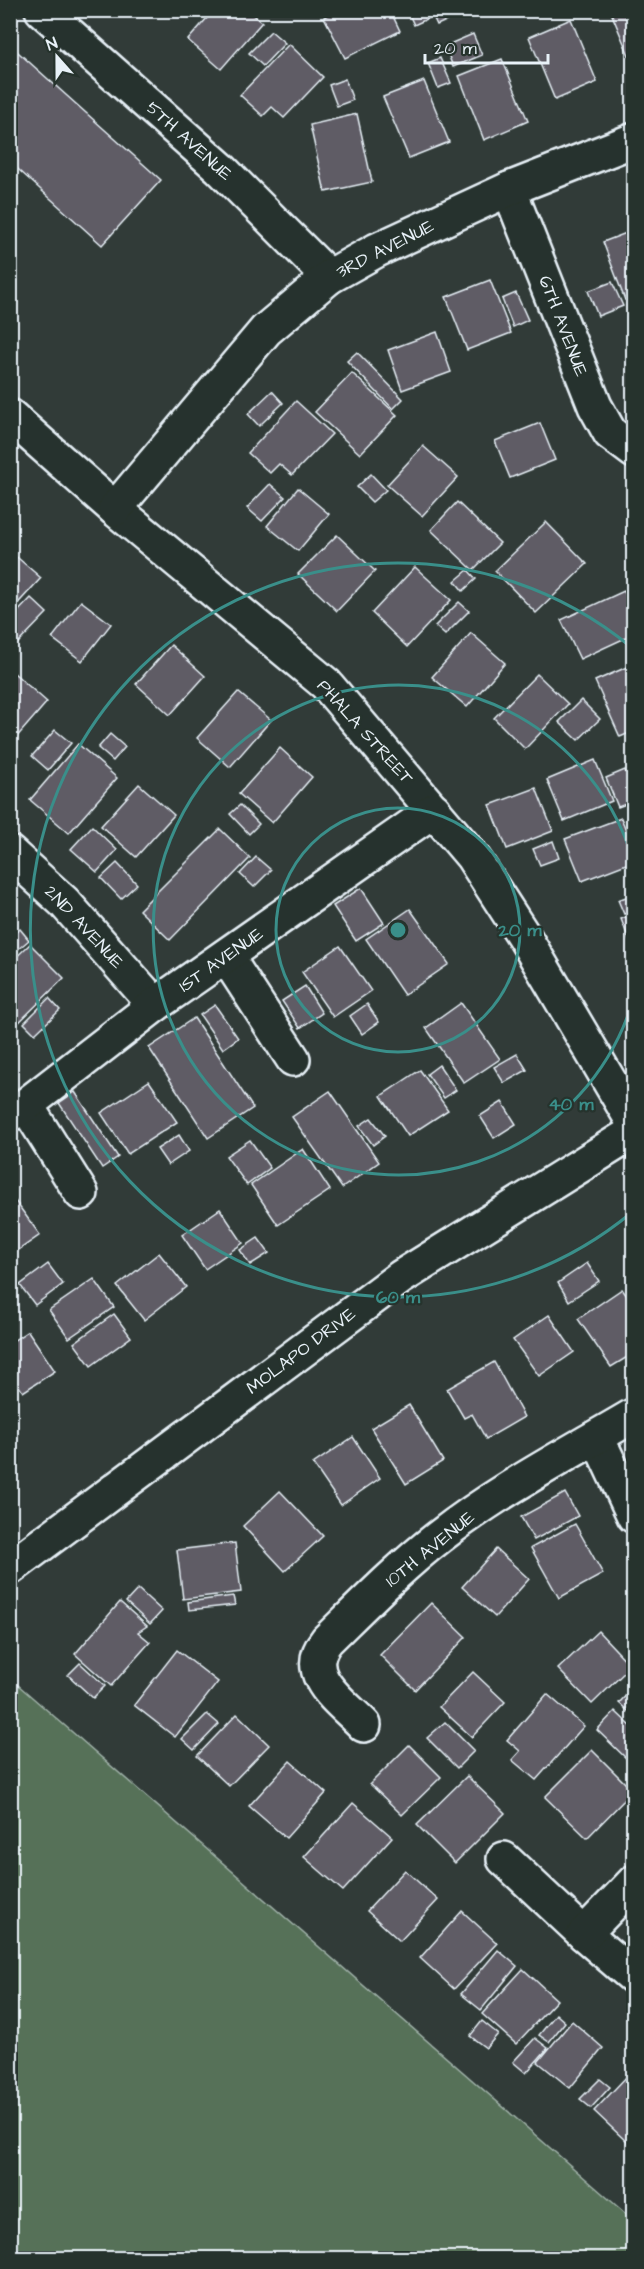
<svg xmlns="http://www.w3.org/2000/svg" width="644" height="2269" viewBox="0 0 644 2269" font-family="'Architects Daughter',sans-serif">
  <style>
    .green { fill: #567158; stroke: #9fb1a8; stroke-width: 1.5 }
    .building { fill: #5f5b65; stroke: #e8f1f8; stroke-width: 1.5 }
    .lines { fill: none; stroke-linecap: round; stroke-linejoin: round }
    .street-casing { stroke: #e8f1f8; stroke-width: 38 }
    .street { stroke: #26332d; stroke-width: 33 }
    .ring { fill: none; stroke: #3a8f8a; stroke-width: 3 }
    .labels { text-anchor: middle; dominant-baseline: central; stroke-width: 4.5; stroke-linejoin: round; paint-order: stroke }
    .street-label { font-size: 18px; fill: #e8f1f8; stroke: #26332d }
    .centre { fill: #3a8f8a; stroke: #26332d; stroke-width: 3 }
    .ring-label { font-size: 18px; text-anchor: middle; font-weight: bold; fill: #3a8f8a; stroke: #26332d; stroke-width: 4.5; stroke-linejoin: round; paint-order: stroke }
  </style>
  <rect width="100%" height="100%" fill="#313b38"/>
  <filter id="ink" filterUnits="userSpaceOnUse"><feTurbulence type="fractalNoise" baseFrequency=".0167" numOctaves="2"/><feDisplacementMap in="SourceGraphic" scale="12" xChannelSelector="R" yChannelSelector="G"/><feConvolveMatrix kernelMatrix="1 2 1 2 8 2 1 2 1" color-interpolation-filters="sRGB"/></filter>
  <g filter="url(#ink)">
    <polygon class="green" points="10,1678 633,2220 633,2258 11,2258"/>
    <g class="building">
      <polygon points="214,10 248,10 262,22 221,69 188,40"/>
      <polygon points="337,10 390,10 400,31 345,58 324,17"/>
      <polygon points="407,10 426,10 429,18 414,25"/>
      <polygon points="430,10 471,10 437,25"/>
      <polygon points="610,10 634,10 634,64 633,65"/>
      <polygon points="571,19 597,82 555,100 529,37"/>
      <polygon points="271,31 285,43 263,66 249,53"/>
      <polygon points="473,34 482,55 453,67 445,46"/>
      <polygon points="289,44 323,77 284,118 272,107 263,116 240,95"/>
      <polygon points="10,45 161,180 102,245 10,162"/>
      <polygon points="440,58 451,83 438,88 428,63"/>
      <polygon points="502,59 528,121 484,140 459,76"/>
      <polygon points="345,79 353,100 337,106 329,85"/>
      <polygon points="424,81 449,142 409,158 383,97"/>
      <polygon points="357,114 372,182 325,192 310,125"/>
      <polygon points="634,230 634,297 625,300 603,242"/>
      <polygon points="490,280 511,333 467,350 446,297"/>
      <polygon points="612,282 623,306 598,316 588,291"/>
      <polygon points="516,293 528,320 513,327 502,299"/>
      <polygon points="437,332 451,372 402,390 388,350"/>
      <polygon points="357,352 403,399 393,409 347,361"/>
      <polygon points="352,373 397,415 360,454 315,412"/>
      <polygon points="272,391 283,403 259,426 248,414"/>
      <polygon points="296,401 332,434 292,475 279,464 270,473 248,453"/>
      <polygon points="540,423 555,460 510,478 495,441"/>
      <polygon points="423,446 458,477 422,516 387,485"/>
      <polygon points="371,474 386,490 372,502 357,487"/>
      <polygon points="270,484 285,497 262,521 247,508"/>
      <polygon points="298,488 329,514 298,551 267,526"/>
      <polygon points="457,502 500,543 473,570 431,530"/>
      <polygon points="546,522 587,564 536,613 495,571"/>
      <polygon points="337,535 375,571 337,611 298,574"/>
      <polygon points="11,552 41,578 10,612 10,553"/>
      <polygon points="415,567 451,600 407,647 372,613"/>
      <polygon points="468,570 476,579 463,591 455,581"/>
      <polygon points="624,591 634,612 634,634 580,659 561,620"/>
      <polygon points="31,598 47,613 16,645 10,640 10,620"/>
      <polygon points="81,601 111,624 82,661 52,638"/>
      <polygon points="459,602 469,611 445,635 435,626"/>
      <polygon points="471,633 505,663 467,707 432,677"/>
      <polygon points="171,645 205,676 170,715 136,684"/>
      <polygon points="634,664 634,731 620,737 595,681"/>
      <polygon points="14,673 47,702 15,739 10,734 10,677"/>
      <polygon points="537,674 568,704 525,749 494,718"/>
      <polygon points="238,692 271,720 230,767 197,738"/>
      <polygon points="581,700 600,719 578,740 559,722"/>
      <polygon points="55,730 71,743 48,770 32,756"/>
      <polygon points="110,734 125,747 113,761 98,748"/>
      <polygon points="78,744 117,778 69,833 30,800"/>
      <polygon points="280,748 312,777 272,823 239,794"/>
      <polygon points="595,760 612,801 564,821 547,780"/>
      <polygon points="625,770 634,791 634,801 618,807 606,778"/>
      <polygon points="139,784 174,815 136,857 101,826"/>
      <polygon points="536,788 553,831 507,849 490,805"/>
      <polygon points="240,805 259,824 249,834 230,814"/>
      <polygon points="621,818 634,849 634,861 582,881 565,839"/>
      <polygon points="92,826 117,850 97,872 71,849"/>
      <polygon points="220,829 250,858 170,940 139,910"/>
      <polygon points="553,841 559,858 540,865 533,849"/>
      <polygon points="256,857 271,870 254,887 240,874"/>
      <polygon points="117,863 137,884 121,899 101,878"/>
      <polygon points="361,888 384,923 356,941 333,906"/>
      <polygon points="634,894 634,911 624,914 618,900"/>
      <polygon points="410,909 449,964 404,995 366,939"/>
      <polygon points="634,914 634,952 621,919"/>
      <polygon points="20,929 29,940 10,956 10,937"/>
      <polygon points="30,944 64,978 10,1031 10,963"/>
      <polygon points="340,946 371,991 333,1017 302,972"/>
      <polygon points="305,986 322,1013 300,1028 282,1001"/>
      <polygon points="49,998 60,1010 35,1034 24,1023"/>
      <polygon points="461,1003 500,1059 464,1083 426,1028"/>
      <polygon points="367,1004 379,1022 362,1034 350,1016"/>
      <polygon points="215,1005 238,1038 223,1049 200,1015"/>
      <polygon points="194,1018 253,1108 208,1138 149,1048"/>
      <polygon points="517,1054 527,1070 504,1083 494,1067"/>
      <polygon points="439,1065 456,1090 444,1098 427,1074"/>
      <polygon points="420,1070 448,1110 408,1136 381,1096"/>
      <polygon points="149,1081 177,1122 128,1154 101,1113"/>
      <polygon points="330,1091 379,1162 342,1188 292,1117"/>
      <polygon points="75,1092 118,1157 102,1168 59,1103"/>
      <polygon points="502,1102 516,1124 494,1138 480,1116"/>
      <polygon points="371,1118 385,1136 373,1145 359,1126"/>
      <polygon points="179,1135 189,1151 168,1165 157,1149"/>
      <polygon points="250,1140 270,1168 247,1185 226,1156"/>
      <polygon points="303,1149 330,1190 278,1225 251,1185"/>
      <polygon points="10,1194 40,1235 10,1256"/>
      <polygon points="220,1209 243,1243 205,1269 182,1235"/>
      <polygon points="258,1238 269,1253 250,1265 240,1250"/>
      <polygon points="159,1253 186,1287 144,1320 117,1286"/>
      <polygon points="587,1263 599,1281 569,1301 558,1283"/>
      <polygon points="48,1264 63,1284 35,1305 20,1285"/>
      <polygon points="94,1279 114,1307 69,1338 49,1310"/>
      <polygon points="622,1289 634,1306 634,1353 611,1367 578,1319"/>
      <polygon points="114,1314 131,1337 91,1366 74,1343"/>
      <polygon points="549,1315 574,1352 539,1376 513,1340"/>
      <polygon points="28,1331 55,1371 23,1392 10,1374 10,1343"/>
      <polygon points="494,1362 524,1417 486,1439 472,1414 464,1418 447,1389"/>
      <polygon points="409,1405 443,1461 406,1484 371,1428"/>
      <polygon points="353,1437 380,1478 341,1505 313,1464"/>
      <polygon points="280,1491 323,1536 285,1571 243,1526"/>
      <polygon points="565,1493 578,1516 534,1540 521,1517"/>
      <polygon points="575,1524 603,1574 559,1598 531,1548"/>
      <polygon points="235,1543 241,1592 183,1599 177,1550"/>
      <polygon points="496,1549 529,1579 495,1617 462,1587"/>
      <polygon points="138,1589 162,1611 150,1624 126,1602"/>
      <polygon points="233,1596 235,1605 189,1610 188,1602"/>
      <polygon points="120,1602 147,1626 138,1632 150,1642 111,1686 75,1654"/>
      <polygon points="431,1603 466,1637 415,1690 380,1655"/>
      <polygon points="598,1631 631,1666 592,1704 558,1669"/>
      <polygon points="177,1650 218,1682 175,1737 134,1705"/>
      <polygon points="80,1663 105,1686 93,1698 68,1675"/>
      <polygon points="473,1672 505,1702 472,1737 439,1707"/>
      <polygon points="634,1687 634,1716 619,1703"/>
      <polygon points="547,1694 584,1726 536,1780 512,1760 520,1751 507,1740"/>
      <polygon points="615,1711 634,1729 634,1758 630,1762 597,1730"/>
      <polygon points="207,1714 219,1724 194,1750 182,1739"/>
      <polygon points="237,1714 269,1745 229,1786 197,1756"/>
      <polygon points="445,1722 474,1751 457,1768 427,1738"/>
      <polygon points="409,1745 441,1777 402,1815 370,1784"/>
      <polygon points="592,1750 633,1791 587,1838 545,1797"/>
      <polygon points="290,1761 326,1793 286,1838 249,1806"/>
      <polygon points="467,1776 505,1813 455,1863 417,1825"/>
      <polygon points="353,1803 392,1837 343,1891 304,1857"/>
      <polygon points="405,1870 438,1900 400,1941 367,1911"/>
      <polygon points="462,1911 497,1943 454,1989 420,1958"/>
      <polygon points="498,1950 517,1966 481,2010 461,1994"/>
      <polygon points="523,1969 557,2000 516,2044 482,2014"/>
      <polygon points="556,2014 565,2022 549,2042 539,2035"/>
      <polygon points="482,2021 498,2034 486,2048 470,2036"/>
      <polygon points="572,2021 603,2048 570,2088 538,2062"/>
      <polygon points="535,2038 548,2048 526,2073 513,2062"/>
      <polygon points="630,2073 634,2077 634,2137 628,2143 594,2111"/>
      <polygon points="600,2079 610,2087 591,2108 580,2099"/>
    </g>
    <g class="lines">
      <defs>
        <g id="street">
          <polyline points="42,10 220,168 329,277"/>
          <polyline points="509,189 595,406 610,433 634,451"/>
          <polyline points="10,416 115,509 326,684 472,856 525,938 634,1123"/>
          <polyline points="115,509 266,330 329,277 377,250 509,189 634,140"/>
          <polyline points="10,853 64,902 155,1005"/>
          <polyline points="226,956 293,1059"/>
          <polyline points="26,1105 81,1193"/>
          <polyline points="10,1114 26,1105 155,1005 434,810"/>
          <polyline points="597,1437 634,1516"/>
          <polyline points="10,1568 401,1277 634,1132"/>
          <path d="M 364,1725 C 341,1701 299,1675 327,1640 C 363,1605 399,1568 439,1537 C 499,1490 568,1454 634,1415"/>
          <polyline points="504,1859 584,1934 634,1977"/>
          <polyline points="584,1934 634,1882"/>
        </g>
      </defs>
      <use href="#street" class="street-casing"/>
      <use href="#street" class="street"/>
    </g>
  </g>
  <g class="ring">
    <circle cx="398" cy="930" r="122"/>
    <path d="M633 1000A245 245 0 1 1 633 860"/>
    <path d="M631 1213A367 367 0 1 1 631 647"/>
  </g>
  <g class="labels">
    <g class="street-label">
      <text transform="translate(189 141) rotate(42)">5TH AVENUE</text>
      <text transform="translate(385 249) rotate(-27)">3RD AVENUE</text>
      <text transform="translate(563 326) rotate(69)">6TH AVENUE</text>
      <text transform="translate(365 732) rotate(48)">PHALA STREET</text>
      <text transform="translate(84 927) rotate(47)">2ND AVENUE</text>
      <text transform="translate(221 960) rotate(-35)">1ST AVENUE</text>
      <text transform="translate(301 1351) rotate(-37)">MOLAPO DRIVE</text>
      <text transform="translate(430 1549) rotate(-39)">10TH AVENUE</text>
    </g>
  </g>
  <circle cx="398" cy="930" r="9" class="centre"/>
  <g class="ring-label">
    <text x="520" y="936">20 m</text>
    <text x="571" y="1110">40 m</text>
    <text x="398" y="1303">60 m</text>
  </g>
  <rect width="644" height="2269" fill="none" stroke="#26332d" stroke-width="36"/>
  <rect x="18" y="18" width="608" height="2233" fill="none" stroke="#e8f1f8" stroke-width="2" filter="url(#ink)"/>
  <g transform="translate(57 57) rotate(339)" stroke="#26332d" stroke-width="4.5" paint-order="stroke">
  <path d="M0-4.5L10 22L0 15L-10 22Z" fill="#e8f1f8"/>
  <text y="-9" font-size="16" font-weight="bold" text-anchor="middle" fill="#e8f1f8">N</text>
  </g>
  <path d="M425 54v9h123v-9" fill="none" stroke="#e8f1f8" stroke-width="3"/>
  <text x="434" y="54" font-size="18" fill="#e8f1f8" stroke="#26332d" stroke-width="4.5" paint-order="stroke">20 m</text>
</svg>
